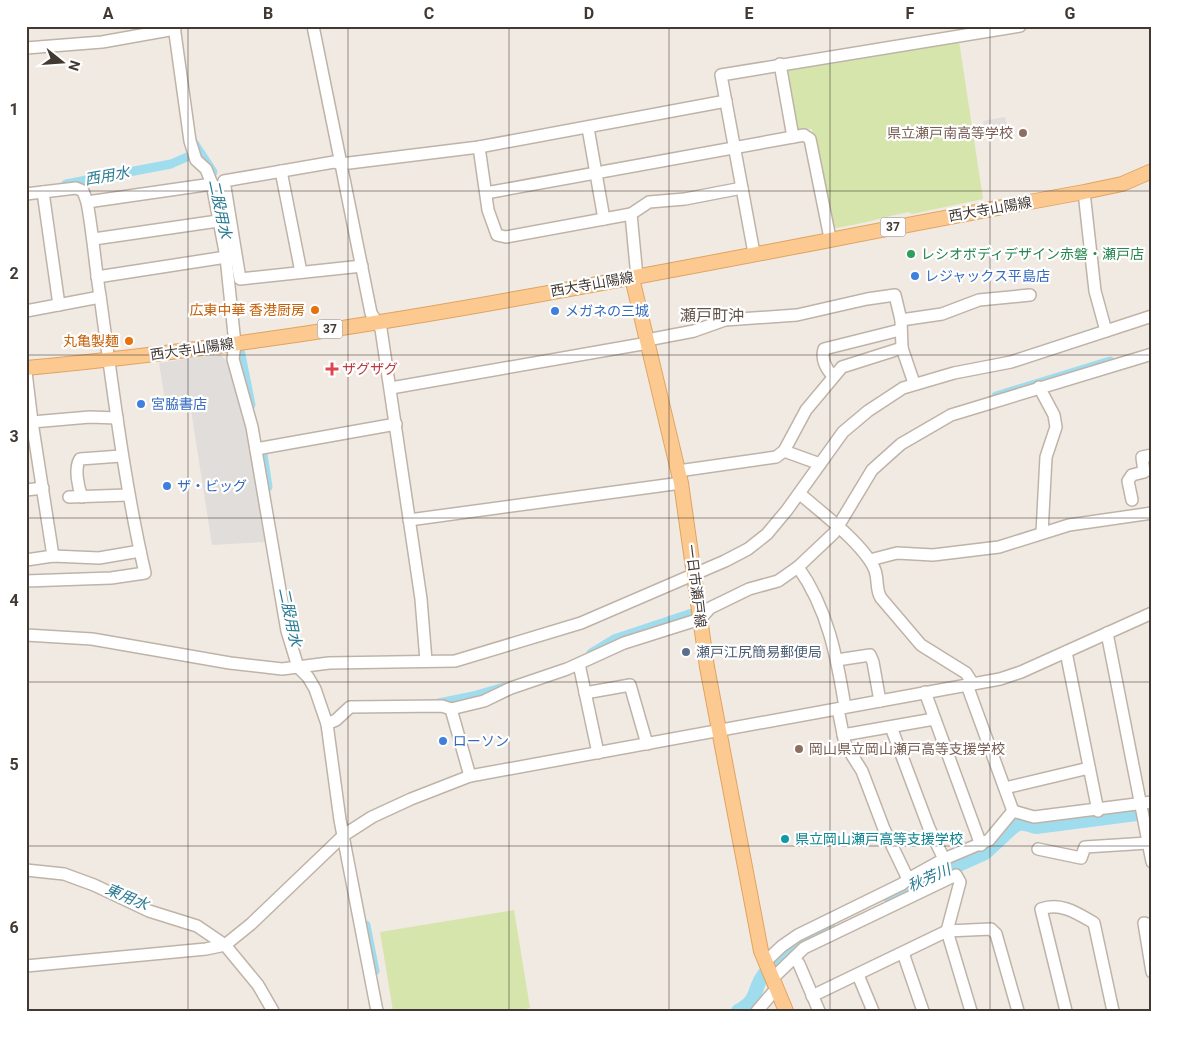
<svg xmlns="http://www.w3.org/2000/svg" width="1178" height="1037" viewBox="0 0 1178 1037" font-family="Roboto,'Noto Sans JP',sans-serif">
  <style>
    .green { fill: #d5e5ab }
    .parking { fill: #e1dddb }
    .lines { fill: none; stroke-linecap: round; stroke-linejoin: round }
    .canal { stroke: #9edcee; stroke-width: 9 }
    .river { stroke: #9edcee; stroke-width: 14 }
    .minor-casing { stroke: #bfb3a8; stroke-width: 14 }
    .major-casing { stroke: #e0a360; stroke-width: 16 }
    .minor { stroke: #fff; stroke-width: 11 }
    .major { stroke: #fcca90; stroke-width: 14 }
    .grid { fill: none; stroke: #423933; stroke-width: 1; stroke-opacity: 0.55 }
    .education-dot { fill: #8d6e63; stroke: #fff; stroke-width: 2 }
    .leisure-dot { fill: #2e9e5b; stroke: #fff; stroke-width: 2 }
    .shop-dot { fill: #3f7fe0; stroke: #fff; stroke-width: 2 }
    .food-dot { fill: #e8710a; stroke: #fff; stroke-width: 2 }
    .health-dot { fill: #e0444e; stroke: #fff; stroke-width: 2 }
    .service-dot { fill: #5c6f8a; stroke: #fff; stroke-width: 2 }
    .culture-dot { fill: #0f9aa8; stroke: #fff; stroke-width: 2 }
    .labels { text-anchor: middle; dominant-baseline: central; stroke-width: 4.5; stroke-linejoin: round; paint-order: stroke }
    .shield { fill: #fff; stroke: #7b7470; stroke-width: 1 }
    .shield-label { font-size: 12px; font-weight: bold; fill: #423933 }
    .education-label { font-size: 14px; fill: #785e54; stroke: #fff; text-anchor: end }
    .street-label { font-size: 14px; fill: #423933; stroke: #fff }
    .leisure-label { font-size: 14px; fill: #27864d; stroke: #fff; text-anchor: start }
    .shop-label { font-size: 14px; fill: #366cbe; stroke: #fff; text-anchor: start }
    .food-label { font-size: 14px; fill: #c56008; stroke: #fff; text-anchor: end }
    .health-label { font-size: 14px; fill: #be3a42; stroke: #fff; text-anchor: start }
    .service-label { font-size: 14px; fill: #4e5e75; stroke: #fff; text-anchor: start }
    .culture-label { font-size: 14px; fill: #0d838f; stroke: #fff; text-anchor: start }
    .water-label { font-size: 15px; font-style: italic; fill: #2a7a94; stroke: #fff }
    .quarter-label { font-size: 16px; fill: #65554a; stroke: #fff }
    .neatline { fill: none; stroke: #423933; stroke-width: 2 }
    .grid-label { font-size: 16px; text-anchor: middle; font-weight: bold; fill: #423933 }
  </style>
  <rect width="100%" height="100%" fill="#f1eae2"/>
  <g class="green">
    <path d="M 959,41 L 983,199 L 912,214 L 909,212 C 884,217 862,224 836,228 L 831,224 L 812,129 L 798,130 L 795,128 L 787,68 Z"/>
    <polygon points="514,910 530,1008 512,1011 393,1011 380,932"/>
  </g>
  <g class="parking">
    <polygon points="1005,117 1008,129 986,134 983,121"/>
    <polygon points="220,354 230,365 247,428 265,542 212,545 191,410 167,412 159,363"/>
  </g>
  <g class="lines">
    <g class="canal">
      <polyline points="194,143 213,172"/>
      <polyline points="66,184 171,164 187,157"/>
      <polyline points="240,350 251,405"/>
      <polyline points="996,396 1110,361"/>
      <polyline points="263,454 268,487"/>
      <polyline points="591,653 614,639 692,613"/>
      <polyline points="434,704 473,696 504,687"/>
      <polyline points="366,925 375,971"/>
    </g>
    <g class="river">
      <path d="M 889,896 L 985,853 C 993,847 1014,824 1020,824 C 1025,823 1031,826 1036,827 L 1152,812"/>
      <path d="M 738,1011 C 762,998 751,988 766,972 C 783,952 805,938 828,926"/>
    </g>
    <defs>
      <g id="minor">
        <polyline points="174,26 190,141 196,160 206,169 212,184 226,257 235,344 233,359 252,427 287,631 298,667 308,677 315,689 327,724 340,820 377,1011"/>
        <polyline points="313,26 341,164 334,162 224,181 240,279 362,266"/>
        <polyline points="26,48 102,42 175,29"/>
        <polyline points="780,64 793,137 804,135 810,139 830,238"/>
        <polyline points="588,128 604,219"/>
        <polyline points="479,147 488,210 497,235 506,237 631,214 649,202 685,199 742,188"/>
        <polyline points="281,171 301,272"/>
        <polyline points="43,192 59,305"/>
        <polyline points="1084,192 1095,291 1106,331"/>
        <polyline points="486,193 793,137"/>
        <path d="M 26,194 L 76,188 L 83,191 L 87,202 C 93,234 95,265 100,296 C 113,389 124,482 145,573 L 111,578 L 26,581"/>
        <polyline points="87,202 212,184"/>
        <polyline points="631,214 637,277"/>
        <polyline points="94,239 218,221"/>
        <polyline points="754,253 721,75 1020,26"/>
        <polyline points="97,277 226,257"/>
        <polyline points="26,311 100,297"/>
        <polyline points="901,320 942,314 979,300 1030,295"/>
        <polyline points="647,340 694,331 725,320 797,315 867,299 895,295 901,320 902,348 914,383"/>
        <polyline points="26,372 32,422 53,556"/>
        <path d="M 833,376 C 826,369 821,359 824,349 L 900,330"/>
        <polyline points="1039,387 1054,415 1056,427 1046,457 1042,533"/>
        <polyline points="391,388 648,343"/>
        <polyline points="32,422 90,417 117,418"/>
        <polyline points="256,449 396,424"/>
        <polyline points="784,451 820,464"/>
        <polyline points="678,471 776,457 784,451 806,410 842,367 902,348"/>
        <polyline points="26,490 43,488"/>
        <path d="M 800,494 C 821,512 863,544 874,568 C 879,578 875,589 881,598 L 921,645 L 966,673 L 973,684"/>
        <polyline points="69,497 128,495"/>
        <path d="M 82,497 C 78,487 74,468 80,459 L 121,456"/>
        <polyline points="1132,500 1128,481 1132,475 1144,472 1142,457 1152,455"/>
        <polyline points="409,520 681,483"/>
        <polyline points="26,560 53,556 99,558 140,551"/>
        <polyline points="870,560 897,553 933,555 999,547 1069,525 1152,513"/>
        <path d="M 798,567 C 828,609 837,658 845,707"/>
        <polyline points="1107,633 1152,862"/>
        <polyline points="26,635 92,639 230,663 282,669 329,663 455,661 581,623 725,561 748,549 767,534 787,510 843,432 868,411 903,388 954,373 1011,362 1152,316"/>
        <polyline points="1066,652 1098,811"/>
        <polyline points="837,660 870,655 873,662 880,701"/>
        <polyline points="426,661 421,599 381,329 371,313 341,164 479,147 726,101"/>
        <polyline points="579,664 598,753"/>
        <polyline points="967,685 1013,811"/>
        <polyline points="925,692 981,845"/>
        <polyline points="585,693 630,685 647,744"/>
        <polyline points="451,709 470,776"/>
        <polyline points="838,709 845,744 862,771 884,829 908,879 944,859 989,840 1013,811"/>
        <polyline points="327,724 336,720 350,707 442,706 451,709 484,701 511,688 567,669 624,643 700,619 710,608 749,589 778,581 798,567 834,533 872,470 901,444 951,415 1152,354"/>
        <polyline points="891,727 929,828 944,859"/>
        <polyline points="843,735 934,719"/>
        <polyline points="1005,788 1089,768"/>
        <polyline points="1013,811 1034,817 1152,802"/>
        <polyline points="1038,849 1081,858 1085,847 1148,843"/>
        <polyline points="26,870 64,874 94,885 149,911 197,926 225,945 258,985 273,1011"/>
        <polyline points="1152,925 1144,923 1152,972"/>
        <polyline points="903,953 923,1011"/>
        <polyline points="794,958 799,964 819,1011"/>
        <polyline points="765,962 782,946 798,935 902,884 908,879"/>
        <polyline points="26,966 206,949 225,945 251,924 344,835 372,817 411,799 470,776 1000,679 1021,672 1152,613"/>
        <polyline points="858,975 873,1011"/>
        <polyline points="772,979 804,948 956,875 960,882 947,931 971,1011"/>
        <polyline points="812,996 947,931 991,929 996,934 1018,1011"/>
        <polyline points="757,1011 776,989"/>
        <path d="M 1066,1011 L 1041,909 C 1061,902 1077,913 1094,923 L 1113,1011"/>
      </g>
      <g id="major">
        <polyline points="632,278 681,483 707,667 761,951 786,1011"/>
        <path d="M 26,368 C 382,335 732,256 1084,192 L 1122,184 L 1152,171"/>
      </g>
    </defs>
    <use href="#minor" class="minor-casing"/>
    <use href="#major" class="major-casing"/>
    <use href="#minor" class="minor"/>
    <use href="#major" class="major"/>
  </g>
  <path class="grid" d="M 188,26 L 188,1011M 348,26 L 348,1011M 509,26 L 509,1011M 669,26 L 669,1011M 830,26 L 830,1011M 990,26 L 990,1011M 26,191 L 1152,191M 26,355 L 1152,355M 26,518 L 1152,518M 26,682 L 1152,682M 26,846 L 1152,846"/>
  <g class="education-dot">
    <circle cx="1023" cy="133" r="5"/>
    <circle cx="799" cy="749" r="5"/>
  </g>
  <circle class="leisure-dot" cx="911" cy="254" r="5"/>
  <g class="shop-dot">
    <circle cx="915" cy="276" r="5"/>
    <circle cx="555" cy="311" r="5"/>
    <circle cx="141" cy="404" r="5"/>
    <circle cx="167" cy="486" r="5"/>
    <circle cx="443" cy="741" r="5"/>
  </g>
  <g class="food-dot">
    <circle cx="315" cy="310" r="5"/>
    <circle cx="129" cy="341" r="5"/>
  </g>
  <path class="health-dot" d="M329.5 361.5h5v5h5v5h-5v5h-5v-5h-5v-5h5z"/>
  <circle class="service-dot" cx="686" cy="652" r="5"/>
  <circle class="culture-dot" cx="785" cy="839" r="5"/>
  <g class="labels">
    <g class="shield">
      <rect x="880.5" y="217.5" width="25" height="19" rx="4"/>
      <rect x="317.5" y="319.5" width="25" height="19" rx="4"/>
    </g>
    <g class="shield-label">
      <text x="893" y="227">37</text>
      <text x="330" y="329">37</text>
    </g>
    <g class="education-label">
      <text x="1013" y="133">県立瀬戸南高等学校</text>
      <text x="809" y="749" text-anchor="start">岡山県立岡山瀬戸高等支援学校</text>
    </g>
    <g class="street-label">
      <text transform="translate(990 209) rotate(-10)">西大寺山陽線</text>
      <text transform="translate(592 284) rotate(-10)">西大寺山陽線</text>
      <text transform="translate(192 349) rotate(-8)">西大寺山陽線</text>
      <text transform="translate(696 586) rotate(83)">一日市瀬戸線</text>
    </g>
    <g class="leisure-label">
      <text x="921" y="254">レシオボディデザイン赤磐・瀬戸店</text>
    </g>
    <g class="shop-label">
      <text x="925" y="276">レジャックス平島店</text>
      <text x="565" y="311">メガネの三城</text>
      <text x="151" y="404">宮脇書店</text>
      <text x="177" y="486">ザ・ビッグ</text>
      <text x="453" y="741">ローソン</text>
    </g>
    <g class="food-label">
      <text x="305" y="310">広東中華 香港厨房</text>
      <text x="119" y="341">丸亀製麺</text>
    </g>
    <g class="health-label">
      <text x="342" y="369">ザグザグ</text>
    </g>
    <g class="service-label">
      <text x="696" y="652">瀬戸江尻簡易郵便局</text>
    </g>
    <g class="culture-label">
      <text x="795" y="839">県立岡山瀬戸高等支援学校</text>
    </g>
    <g class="water-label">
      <text transform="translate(107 176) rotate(-10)">西用水</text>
      <text transform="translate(220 209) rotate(78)">二股用水</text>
      <text transform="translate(290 617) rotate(78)">二股用水</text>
      <text transform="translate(929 878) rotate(-24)">秋芳川</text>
      <text transform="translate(127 897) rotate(23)">東用水</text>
    </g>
    <g class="quarter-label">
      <text x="712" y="315">瀬戸町沖</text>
    </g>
  </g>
  <rect width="1178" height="1037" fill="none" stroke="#ffffff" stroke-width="55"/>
  <g transform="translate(62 62) rotate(107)" stroke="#ffffff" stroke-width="4" paint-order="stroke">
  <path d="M0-4L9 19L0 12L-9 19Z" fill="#423933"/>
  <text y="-8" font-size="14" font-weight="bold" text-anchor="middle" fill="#423933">N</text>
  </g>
  <rect x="28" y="28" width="1122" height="982" class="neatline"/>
  <g class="grid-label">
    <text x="108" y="19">A</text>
    <text x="268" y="19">B</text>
    <text x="429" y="19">C</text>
    <text x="589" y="19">D</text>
    <text x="749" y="19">E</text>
    <text x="910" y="19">F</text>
    <text x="1070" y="19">G</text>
    <text x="14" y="115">1</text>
    <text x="14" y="279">2</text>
    <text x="14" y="442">3</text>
    <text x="14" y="606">4</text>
    <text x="14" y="770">5</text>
    <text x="14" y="933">6</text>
  </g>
</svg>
